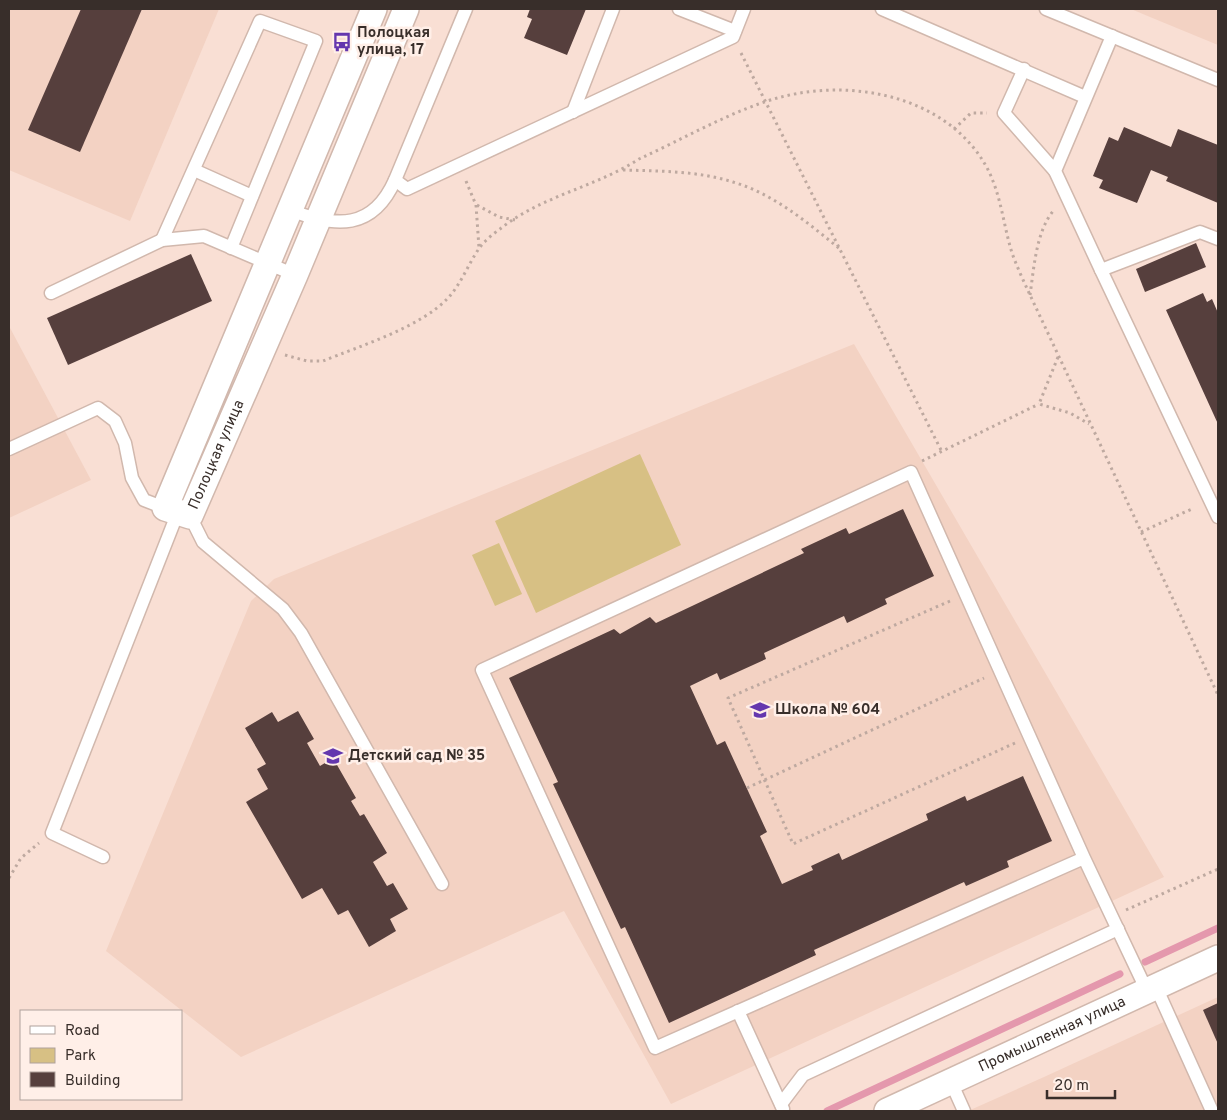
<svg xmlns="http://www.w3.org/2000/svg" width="1227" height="1120" viewBox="0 0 1227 1120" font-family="Overpass,sans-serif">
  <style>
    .built { fill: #f3d2c3 }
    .green { fill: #d7c084 }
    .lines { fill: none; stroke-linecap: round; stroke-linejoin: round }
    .stream { stroke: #e498ad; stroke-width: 7 }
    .building { fill: #563f3d }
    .lane-casing { stroke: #d1b8ad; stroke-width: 15 }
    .street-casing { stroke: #d1b8ad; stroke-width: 28 }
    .path { stroke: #bea9a0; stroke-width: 3; stroke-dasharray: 2.5 4; stroke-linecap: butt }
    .lane { stroke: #fff; stroke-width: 12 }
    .street { stroke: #fff; stroke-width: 25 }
    .labels { text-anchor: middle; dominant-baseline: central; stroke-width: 5; stroke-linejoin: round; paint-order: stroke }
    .poi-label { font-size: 15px; font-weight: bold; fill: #382e2a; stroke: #ffefe8; text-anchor: start }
    .street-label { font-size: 15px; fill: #382e2a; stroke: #ffefe8 }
  </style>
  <rect width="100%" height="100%" fill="#f9dfd4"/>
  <g class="built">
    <polygon points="9,9 219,9 130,221 9,170"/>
    <polygon points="1131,9 1218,9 1218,45 1150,17"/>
    <polygon points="9,326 91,480 9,518"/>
    <polygon points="854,344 1164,877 671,1104 564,911 241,1057 106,951 251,601 274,579"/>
    <polygon points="1218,997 1218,1111 968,1111 1044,1077"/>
  </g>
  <g class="green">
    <polygon points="640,454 681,545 536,613 495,521"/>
    <polygon points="499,543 522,594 495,606 472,555"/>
  </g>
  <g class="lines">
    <g class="stream">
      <polyline points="1145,962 1218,928"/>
      <polyline points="827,1111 1120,974"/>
    </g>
  </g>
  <g class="building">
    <polygon points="81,9 142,9 80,152 28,130"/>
    <polygon points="530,9 586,9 567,55 524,38 532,19 527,17"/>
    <polygon points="1124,127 1171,147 1178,129 1218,145 1218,203 1166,181 1168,177 1151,170 1137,203 1099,188 1103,180 1093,176 1109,137 1118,141"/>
    <polygon points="1196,243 1206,267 1145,292 1136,269"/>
    <polygon points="191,254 212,301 68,365 47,318"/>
    <polygon points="1203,293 1207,302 1212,299 1218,313 1218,424 1166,310"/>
    <polygon points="903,509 934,576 885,599 887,604 847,623 844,616 764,653 766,659 720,680 717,673 690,686 717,745 725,741 767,832 760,836 782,884 813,870 811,866 839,853 842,860 928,820 926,814 965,796 967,801 1023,776 1052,841 1007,861 1009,867 966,886 964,882 814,950 816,955 669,1023 625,927 621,929 553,784 558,782 509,678 614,629 620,634 650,617 656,623 804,553 801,549 846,528 849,534"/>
    <polygon points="298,711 314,739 307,743 320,766 333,758 356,798 351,801 360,816 364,814 387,853 373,862 387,886 393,883 408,909 390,919 396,931 369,947 348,910 338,915 322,888 302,899 246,802 268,789 257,769 266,764 245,728 272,712 278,722"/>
    <polygon points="1218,1003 1218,1044 1203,1010"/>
  </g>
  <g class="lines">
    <defs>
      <g id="lane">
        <polyline points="679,9 735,31"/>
        <polyline points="882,9 1085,97"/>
        <polyline points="1046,9 1218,80"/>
        <polyline points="1112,36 1055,171 1101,270 1200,232 1218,239"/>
        <polyline points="1024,69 1004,113 1055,171"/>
        <polyline points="573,112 613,9"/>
        <polyline points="194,170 252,196"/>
        <polyline points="395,180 407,189 733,37 744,9"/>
        <path d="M 290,210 C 336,228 373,230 395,180 L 466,9"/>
        <polyline points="162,240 260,21 316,41 231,248"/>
        <polyline points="1101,270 1218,517"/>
        <polyline points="51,293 162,240 204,236 295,275"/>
        <polyline points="9,449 98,408 115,421 125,443 132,478 144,500 165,508"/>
        <polyline points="190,516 203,542 283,609 301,633 442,884"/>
        <polyline points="103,857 52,833 178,512"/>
        <polyline points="1084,858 655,1048 482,670 911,472 1084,858 1147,991"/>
        <polyline points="1156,987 1212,1111"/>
        <polyline points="738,1011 783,1109"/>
        <polyline points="951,1082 964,1111"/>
        <polyline points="781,1104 803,1075 1118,929"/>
      </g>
      <g id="street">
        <path id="s1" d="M 374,9 L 165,508 L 190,516 L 295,275 L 406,9"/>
        <path id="s2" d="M 887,1111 L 1218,958"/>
      </g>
    </defs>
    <use href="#lane" class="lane-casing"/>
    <use href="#street" class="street-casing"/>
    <g class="path">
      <polyline points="741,53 942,452"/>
      <polyline points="954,129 971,113 987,113"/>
      <path d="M 623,170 C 660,171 698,171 733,182 C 774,194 808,223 840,249"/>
      <polyline points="466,181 476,205 479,248"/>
      <polyline points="477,205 499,217 515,220"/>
      <path d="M 1030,295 C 1034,268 1036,231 1054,210"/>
      <path d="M 285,355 L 307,361 L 323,361 C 360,346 421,327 448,298 C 461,284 468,265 478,250 C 483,242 493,234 500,229 C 541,196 596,187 639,159 C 683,139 735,109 781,97 C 855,78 947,97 986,166 C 1001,193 1003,224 1012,253 C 1017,267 1024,282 1030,295 L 1218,695"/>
      <polyline points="1058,357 1039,404 1070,413 1089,424"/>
      <polyline points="922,461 1039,404"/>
      <polyline points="1141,532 1194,508"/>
      <polyline points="950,601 728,698 793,844 1015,743"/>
      <polyline points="747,788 984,678"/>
      <polyline points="9,878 21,858 39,843"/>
      <polyline points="1126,910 1218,869"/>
    </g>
    <use href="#lane" class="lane"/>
    <use href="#street" class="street"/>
  </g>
  <defs>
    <symbol id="bus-bare" viewBox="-9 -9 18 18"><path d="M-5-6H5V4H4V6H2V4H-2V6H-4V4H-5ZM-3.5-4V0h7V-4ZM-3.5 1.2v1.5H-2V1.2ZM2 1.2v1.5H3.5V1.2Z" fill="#6437ae" stroke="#ffefe8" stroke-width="2.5" paint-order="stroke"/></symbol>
    <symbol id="school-bare" viewBox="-9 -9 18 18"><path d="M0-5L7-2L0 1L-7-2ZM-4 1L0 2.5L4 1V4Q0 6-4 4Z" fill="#6437ae" stroke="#ffefe8" stroke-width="2.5" paint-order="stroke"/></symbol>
  </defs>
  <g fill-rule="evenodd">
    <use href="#bus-bare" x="328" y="28" width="28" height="28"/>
    <use href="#school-bare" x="746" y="696" width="28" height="28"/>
    <use href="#school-bare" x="319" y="742" width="28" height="28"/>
  </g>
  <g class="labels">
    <g class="poi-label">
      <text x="357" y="33">Полоцкая<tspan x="357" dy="17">улица, 17</tspan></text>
      <text x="775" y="710">Школа № 604</text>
      <text x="348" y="756">Детский сад № 35</text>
    </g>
    <g class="street-label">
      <text stroke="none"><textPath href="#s1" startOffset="634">Полоцкая улица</textPath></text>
      <text stroke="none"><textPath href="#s2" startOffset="182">Промышленная улица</textPath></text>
    </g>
  </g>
  <rect width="1227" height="1120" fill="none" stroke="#382e2a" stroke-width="20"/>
  <rect x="20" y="1010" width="162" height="90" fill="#ffefe8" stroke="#afa29c"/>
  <rect x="30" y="1026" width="25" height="8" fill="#ffffff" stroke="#afa29c"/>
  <text x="65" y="1035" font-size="15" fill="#382e2a">Road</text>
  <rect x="30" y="1048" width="25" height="15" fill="#d7c084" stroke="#afa29c"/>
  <text x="65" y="1060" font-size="15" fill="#382e2a">Park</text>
  <rect x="30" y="1072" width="25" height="15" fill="#563f3d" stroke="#afa29c"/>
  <text x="65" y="1085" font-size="15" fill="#382e2a">Building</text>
  <path d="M1047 1090v8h68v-8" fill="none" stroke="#382e2a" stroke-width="2.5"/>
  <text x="1054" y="1090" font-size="15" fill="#382e2a" stroke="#ffefe8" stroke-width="4" paint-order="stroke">20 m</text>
</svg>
